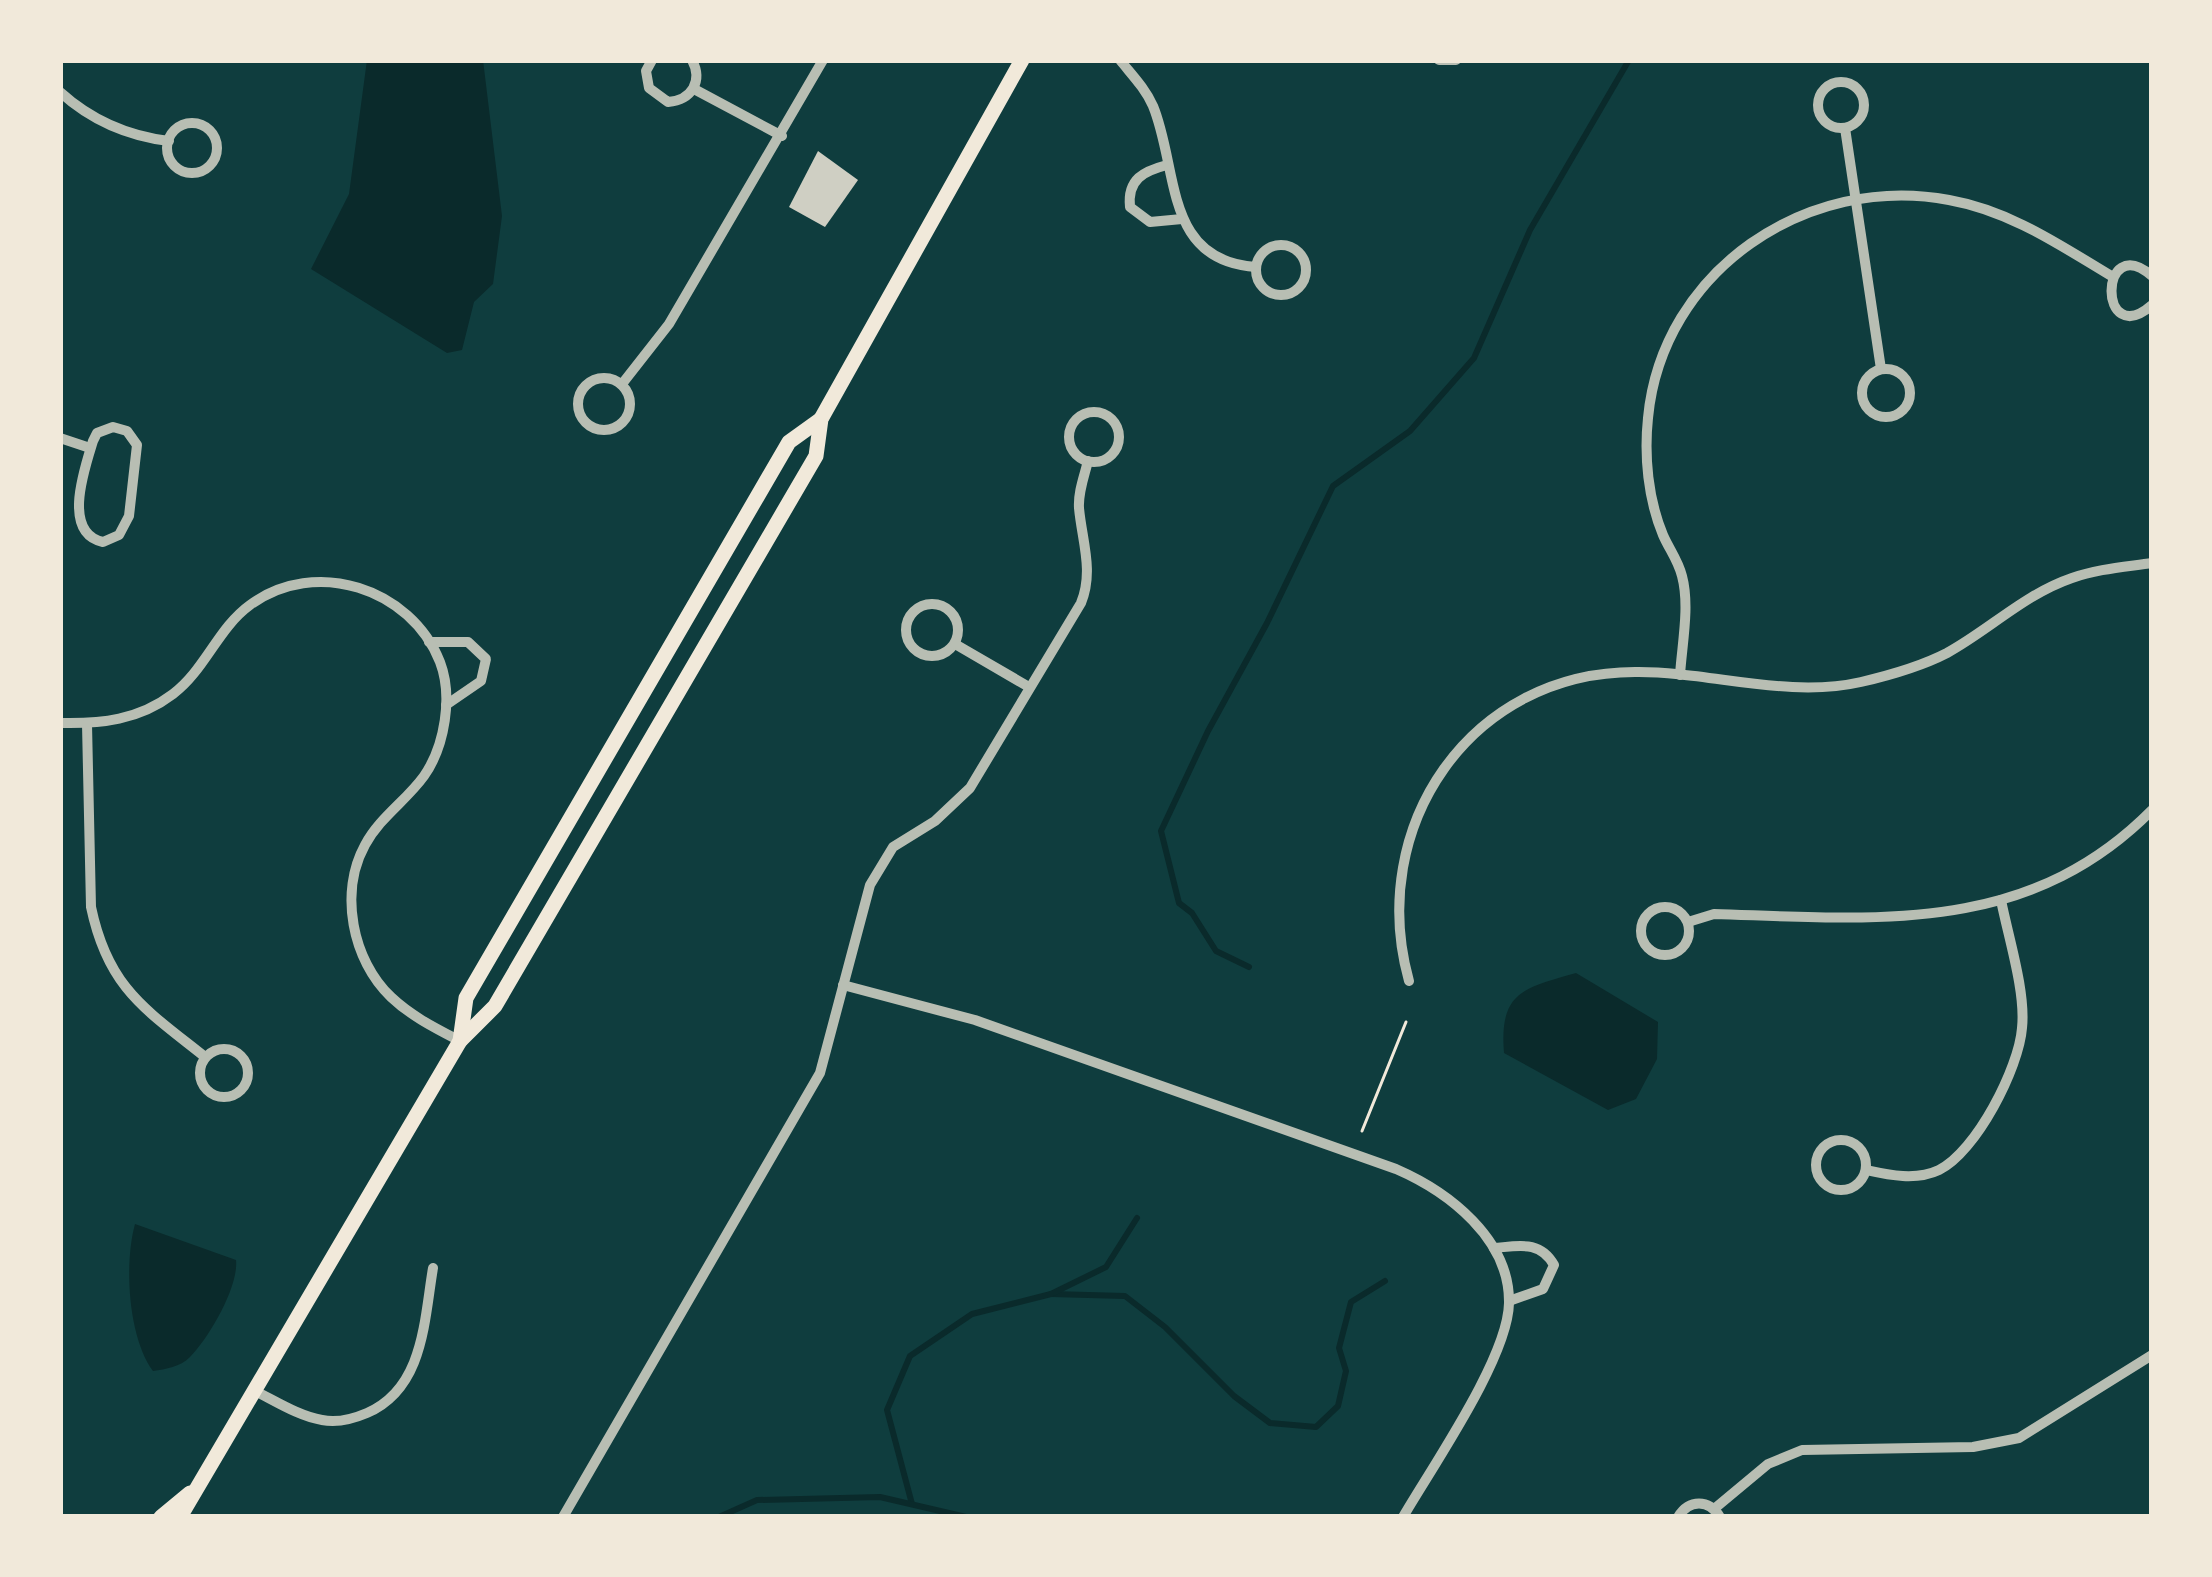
<svg xmlns="http://www.w3.org/2000/svg" width="2212" height="1577" viewBox="0 0 2212 1577" font-family="Quicksand,sans-serif">
  <style>
    .water { fill: #0a2a2b }
    .lines { fill: none; stroke-linecap: round; stroke-linejoin: round }
    .stream { stroke: #0a2a2b; stroke-width: 6 }
    .building { fill: #cfcfc3 }
    .path { stroke: #f1e9da; stroke-width: 3 }
    .minor { stroke: #b8beb3; stroke-width: 10 }
    .primary { stroke: #f1e9da; stroke-width: 15 }
  </style>
  <rect width="100%" height="100%" fill="#0f3d3e"/>
  <g class="water">
    <polygon points="367,60 483,60 502,216 493,284 474,302 462,350 447,353 311,269 349,194"/>
    <path d="M 1576,973 L 1658,1022 L 1657,1059 L 1636,1099 L 1608,1110 L 1504,1053 C 1499,991 1524,988 1576,973 Z"/>
    <path d="M 135,1224 L 236,1260 C 239,1286 209,1338 190,1357 C 180,1367 166,1369 153,1371 C 128,1337 124,1264 135,1224 Z"/>
  </g>
  <g class="lines">
    <g class="stream">
      <polyline points="1249,967 1216,951 1192,913 1179,903 1161,831 1208,731 1267,623 1333,486 1410,431 1474,358 1530,230 1629,60"/>
      <polyline points="1051,1294 1125,1296 1165,1327 1234,1396 1270,1423 1316,1427 1338,1406 1346,1371 1339,1348 1351,1302 1385,1281"/>
      <polyline points="912,1504 887,1410 910,1356 972,1314 1051,1294 1106,1267 1137,1218"/>
      <polyline points="719,1517 757,1500 880,1497 966,1517"/>
      <polyline points="1424,1517 1431,1517"/>
    </g>
  </g>
  <polygon class="building" points="818,151 858,180 825,227 789,207"/>
  <g class="lines">
    <polyline class="path" points="1362,1131 1406,1022"/>
    <g class="minor">
      <path d="M 652,60 L 646,71 L 649,88 L 668,102 C 692,100 703,81 692,60"/>
      <path d="M 1120,60 C 1132,75 1145,88 1153,106 C 1179,169 1163,261 1256,267"/>
      <polyline points="1439,60 1456,60"/>
      <circle cx="1841" cy="105" r="23"/>
      <polyline points="694,89 782,136"/>
      <path d="M 60,92 C 92,121 127,136 169,141"/>
      <circle cx="192" cy="148" r="25"/>
      <polyline points="1845,128 1881,369"/>
      <path d="M 1167,165 C 1144,171 1127,179 1130,207 L 1150,222 L 1182,219"/>
      <circle cx="1281" cy="270" r="25"/>
      <path d="M 2152,276 C 2098,230 2098,352 2152,305"/>
      <circle cx="1886" cy="393" r="24"/>
      <circle cx="604" cy="404" r="26"/>
      <polyline points="622,384 669,324 823,60"/>
      <circle cx="1094" cy="437" r="25"/>
      <path d="M 113,427 L 127,431 L 137,445 L 129,516 L 119,535 L 103,542 C 62,533 84,470 93,441 L 97,433 Z"/>
      <polyline points="60,438 90,448"/>
      <circle cx="932" cy="630" r="26"/>
      <polyline points="429,642 468,642 486,659 481,681 446,705"/>
      <polyline points="955,644 1029,687"/>
      <path d="M 1680,675 C 1682,644 1690,606 1682,576 C 1678,560 1669,549 1663,535 C 1648,499 1644,456 1648,418 C 1662,270 1808,173 1949,200 C 2011,211 2061,246 2113,277"/>
      <path d="M 60,723 C 101,724 139,720 173,694 C 205,670 218,628 250,605 C 315,557 411,588 440,662 C 453,696 445,746 424,776 C 406,801 380,817 365,845 C 339,892 352,960 391,997 C 411,1016 435,1028 460,1041"/>
      <path d="M 87,724 L 91,907 C 108,988 145,1009 205,1057"/>
      <circle cx="1665" cy="931" r="24"/>
      <path d="M 1688,922 L 1714,914 C 1877,919 2027,936 2152,810"/>
      <path d="M 1409,981 C 1366,827 1470,672 1635,672 C 1709,671 1787,699 1861,682 C 1891,675 1920,667 1947,653 C 1989,630 2025,594 2072,578 C 2097,569 2125,567 2152,563"/>
      <path d="M 843,985 L 975,1020 L 1396,1169 C 1449,1192 1510,1239 1509,1303 C 1508,1358 1432,1467 1403,1517"/>
      <circle cx="224" cy="1073" r="24"/>
      <circle cx="1841" cy="1165" r="25"/>
      <path d="M 1866,1170 C 1889,1175 1916,1181 1939,1170 C 1976,1152 2019,1068 2022,1028 C 2026,992 2008,936 2001,900"/>
      <path d="M 1494,1248 C 1519,1246 1540,1240 1554,1265 L 1543,1289 L 1509,1301"/>
      <path d="M 253,1390 C 274,1400 298,1416 322,1420 C 337,1423 353,1419 367,1413 C 424,1388 424,1321 433,1268"/>
      <polyline points="1714,1509 1768,1464 1802,1450 1973,1447 2019,1438 2152,1355"/>
      <path d="M 563,1517 L 820,1073 L 870,885 L 893,847 L 935,821 L 970,788 L 1081,603 C 1094,571 1082,541 1079,508 C 1078,492 1084,477 1088,461"/>
      <path d="M 1678,1517 C 1689,1499 1709,1499 1720,1517"/>
    </g>
    <g class="primary">
      <polyline points="460,1041 466,998 789,442 821,419"/>
      <polyline points="161,1517 190,1493"/>
      <polyline points="180,1517 460,1041 495,1006 816,456 821,419 1022,60"/>
    </g>
  </g>
  <rect width="2212" height="1577" fill="none" stroke="#f1e9da" stroke-width="126"/>
</svg>
